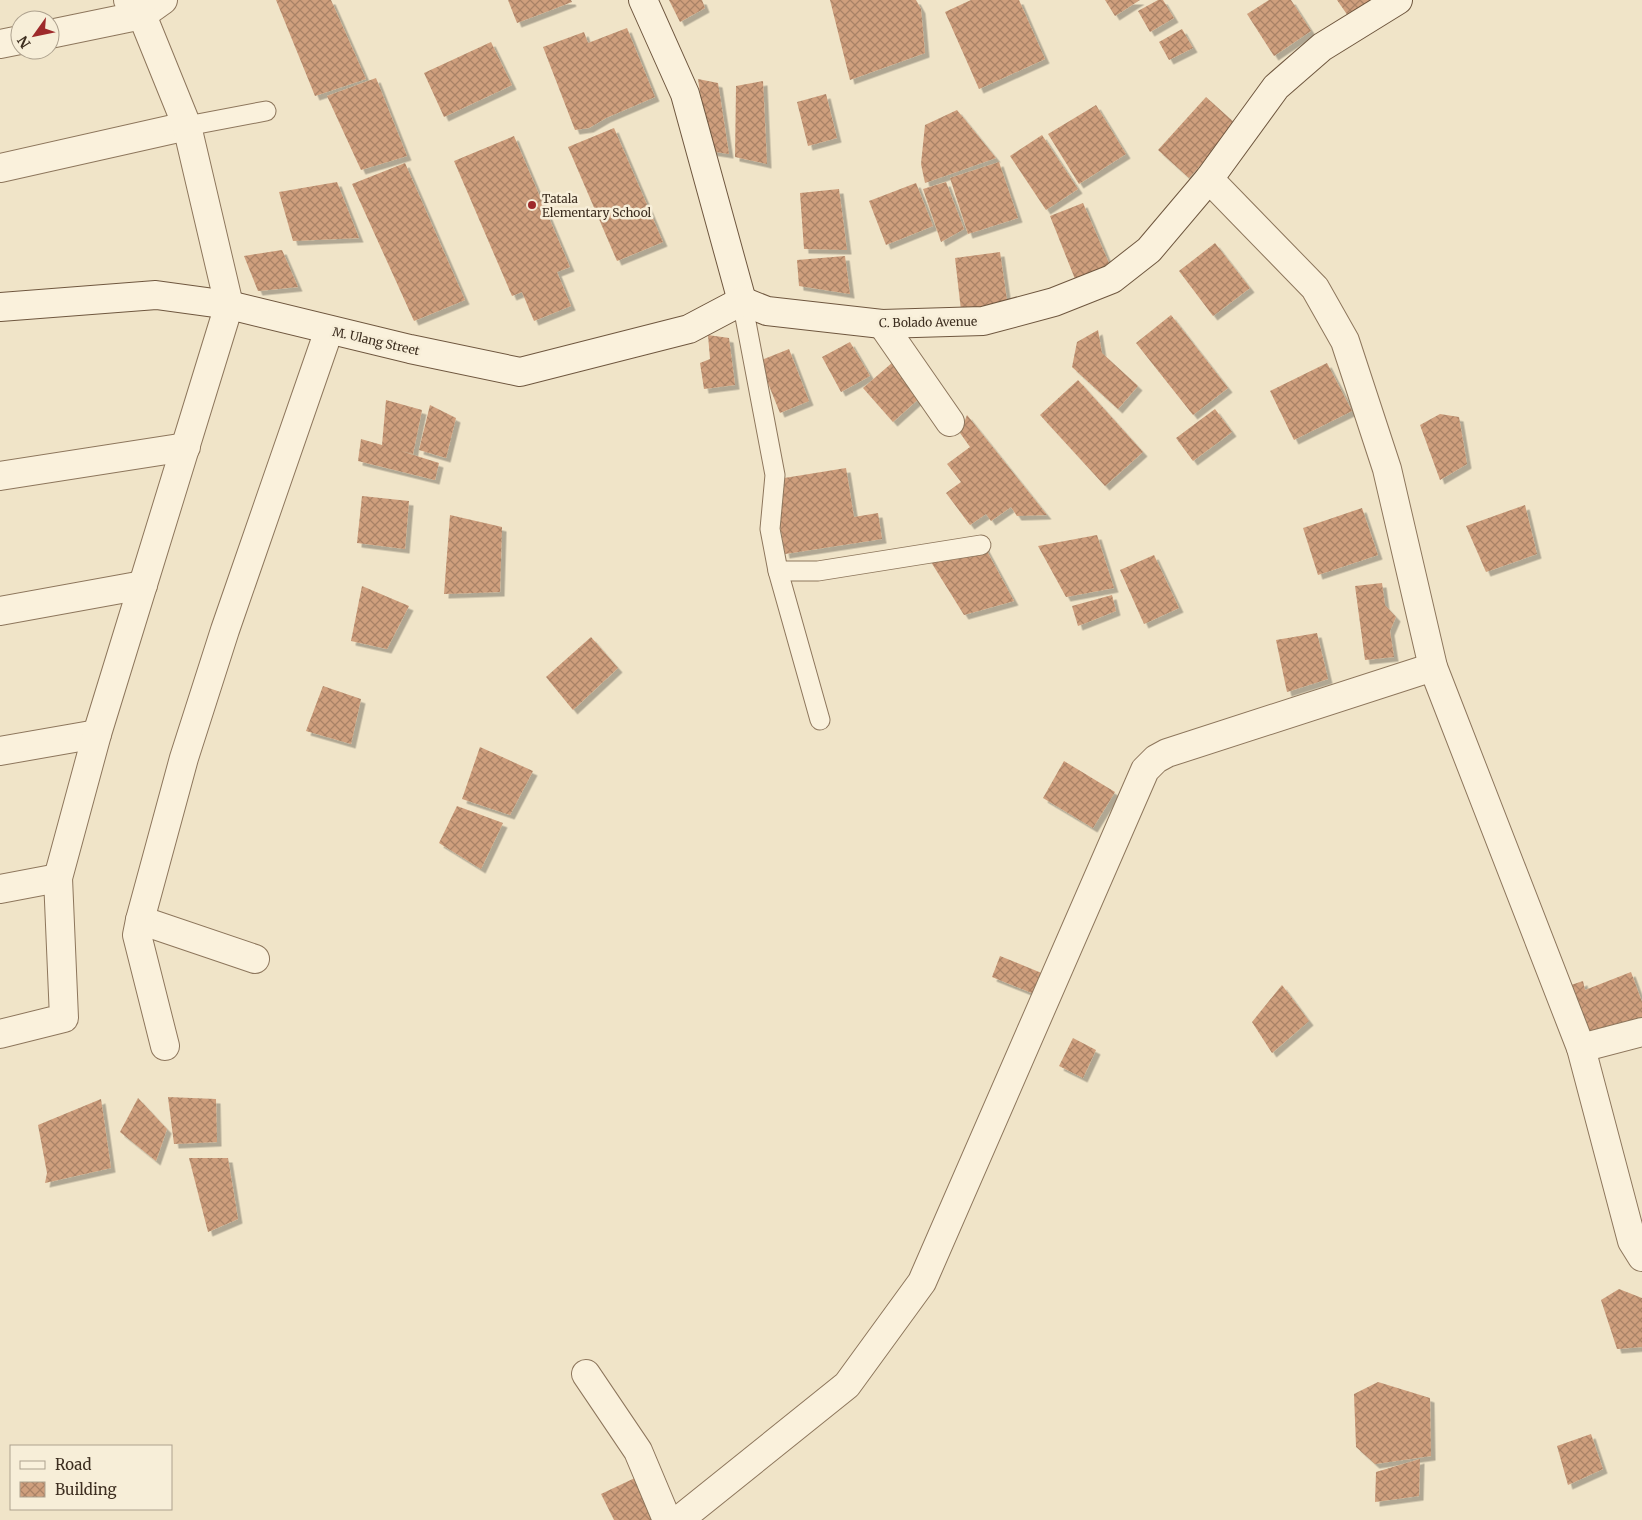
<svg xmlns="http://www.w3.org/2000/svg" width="1642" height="1520" viewBox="0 0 1642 1520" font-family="Merriweather,serif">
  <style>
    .building { fill: url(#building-cross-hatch); filter: url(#shadow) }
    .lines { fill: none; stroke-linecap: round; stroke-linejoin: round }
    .lane-casing { stroke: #8d765c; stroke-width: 21 }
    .street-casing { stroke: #8d765c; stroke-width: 30 }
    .secondary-casing { stroke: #6f573f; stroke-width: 30 }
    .lane { stroke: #faf1dc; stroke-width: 19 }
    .street { stroke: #faf1dc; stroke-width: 28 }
    .secondary { stroke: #faf1dc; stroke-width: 28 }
    .poi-dot { fill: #9e2a2b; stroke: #f7eed8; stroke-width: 2 }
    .labels { text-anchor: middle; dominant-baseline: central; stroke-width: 5; stroke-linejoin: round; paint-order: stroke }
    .poi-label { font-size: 12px; fill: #3d2e20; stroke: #f7eed8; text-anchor: start }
    .street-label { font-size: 12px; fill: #3d2e20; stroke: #f7eed8 }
  </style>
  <defs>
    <pattern id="building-cross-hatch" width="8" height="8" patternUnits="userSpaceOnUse" patternTransform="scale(1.25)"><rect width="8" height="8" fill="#cf9f7d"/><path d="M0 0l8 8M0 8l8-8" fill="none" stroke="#a98266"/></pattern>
    <filter id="shadow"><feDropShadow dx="4.5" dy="4.5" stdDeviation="0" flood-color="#0004"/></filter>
  </defs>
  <rect width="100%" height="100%" fill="#f0e4c8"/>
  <g class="building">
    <polygon points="276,0 331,0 366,79 315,96"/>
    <polygon points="508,0 571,0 572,2 517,23"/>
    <polygon points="669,0 702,0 705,8 680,22"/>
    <polygon points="830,0 916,0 921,9 925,53 850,80"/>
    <polygon points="971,0 1019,0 1045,59 979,89 945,12"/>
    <polygon points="1105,0 1140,0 1115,16"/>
    <polygon points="1158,0 1163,0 1174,18 1150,32 1138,11"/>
    <polygon points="1269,0 1291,0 1311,31 1274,56 1247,14"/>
    <polygon points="1337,0 1394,0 1355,26"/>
    <polygon points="627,28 655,97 606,118 589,128 575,130 543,47 584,32 588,43"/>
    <polygon points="1182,29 1193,48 1169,60 1159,42"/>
    <polygon points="491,42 512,85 444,117 424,73"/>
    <polygon points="376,78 407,156 361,170 327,96"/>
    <polygon points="698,79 718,83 729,154 709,151"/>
    <polygon points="763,81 767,164 735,157 736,86"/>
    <polygon points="826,94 837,138 808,146 797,102"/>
    <polygon points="1206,97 1237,125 1189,178 1158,150"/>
    <polygon points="1096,105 1126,154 1079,184 1048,134"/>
    <polygon points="957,110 996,158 925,183 921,164 925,125"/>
    <polygon points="614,128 663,242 617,261 568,147"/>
    <polygon points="1042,135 1078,189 1046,210 1010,156"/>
    <polygon points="514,136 570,267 557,272 571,306 534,321 522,292 512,296 454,161"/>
    <polygon points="999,162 1018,218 968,234 950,178"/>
    <polygon points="405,163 465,300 414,321 352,184"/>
    <polygon points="337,182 359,238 293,241 279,192"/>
    <polygon points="946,182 964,229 941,242 923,189"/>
    <polygon points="916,183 933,226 886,245 869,201"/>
    <polygon points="839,189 847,250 804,249 800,193"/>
    <polygon points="1083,203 1112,270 1077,284 1050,216"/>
    <polygon points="1215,243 1250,288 1213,316 1179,271"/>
    <polygon points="282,250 298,287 258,291 244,256"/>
    <polygon points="1000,252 1009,314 962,319 955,258"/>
    <polygon points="845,256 850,294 799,286 797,260"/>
    <polygon points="1171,315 1228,388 1193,415 1136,343"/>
    <polygon points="1098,330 1102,353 1138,386 1118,409 1072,367 1077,342"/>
    <polygon points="708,335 729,338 735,385 704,389 700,363 710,359"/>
    <polygon points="850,342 870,376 841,392 822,357"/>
    <polygon points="789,349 809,401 780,413 759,361"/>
    <polygon points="893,362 923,395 893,422 863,388"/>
    <polygon points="1327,363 1352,411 1294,440 1270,391"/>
    <polygon points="1078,380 1143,452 1105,486 1040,415"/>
    <polygon points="386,400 422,410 413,454 401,451 439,463 435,480 358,461 361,439 382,445"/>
    <polygon points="430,405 456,418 446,458 419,450"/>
    <polygon points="1215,409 1232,432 1193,461 1176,438"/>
    <polygon points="1440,414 1459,417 1467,464 1440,480 1420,425"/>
    <polygon points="967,415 1047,515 1017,516 1011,507 991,521 986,514 970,525 946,493 961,482 947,464 970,447 960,433"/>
    <polygon points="846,468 854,517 878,513 882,539 785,554 772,480"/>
    <polygon points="362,496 409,501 405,549 357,543"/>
    <polygon points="1525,505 1537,554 1486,572 1466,526"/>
    <polygon points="1362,508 1378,555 1318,575 1303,528"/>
    <polygon points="450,515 502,527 500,592 444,594"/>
    <polygon points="1097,535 1114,588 1066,597 1038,546"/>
    <polygon points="981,540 1014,601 964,615 931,562"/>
    <polygon points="1154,555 1179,608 1144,624 1120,570"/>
    <polygon points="1382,583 1385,605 1396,617 1390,631 1394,657 1365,660 1355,586"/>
    <polygon points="362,586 409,606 387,649 351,641"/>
    <polygon points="1112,595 1116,611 1078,626 1072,606"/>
    <polygon points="1317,633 1328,679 1287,692 1276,640"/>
    <polygon points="591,637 618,668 573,710 546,677"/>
    <polygon points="323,686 361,699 351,744 306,731"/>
    <polygon points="480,747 533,771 510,815 462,799"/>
    <polygon points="1064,761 1115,792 1093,828 1043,798"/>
    <polygon points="457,806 503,823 481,869 439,843"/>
    <polygon points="1000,956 1044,974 1037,995 992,977"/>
    <polygon points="1631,972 1642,1002 1642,1019 1589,1035 1571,985 1583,981 1585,990"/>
    <polygon points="1282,985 1309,1021 1272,1053 1252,1022"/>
    <polygon points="1073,1038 1096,1050 1083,1078 1059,1066"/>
    <polygon points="168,1097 216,1099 217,1142 174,1144"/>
    <polygon points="138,1098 167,1129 156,1161 120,1132"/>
    <polygon points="101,1099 111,1168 45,1183 47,1173 38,1125"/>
    <polygon points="189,1158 228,1158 238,1219 208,1232"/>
    <polygon points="1619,1289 1642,1298 1642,1347 1617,1349 1601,1300"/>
    <polygon points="1378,1382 1430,1398 1431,1456 1375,1464 1356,1447 1354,1394"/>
    <polygon points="1591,1434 1603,1469 1568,1485 1557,1446"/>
    <polygon points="1420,1459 1419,1496 1375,1502 1376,1472"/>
    <polygon points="637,1477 655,1520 614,1520 601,1494"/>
  </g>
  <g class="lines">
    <defs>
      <g id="lane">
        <polyline points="187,126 266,111"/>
        <polyline points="742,301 775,475 770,529 778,571 820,720"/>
        <polyline points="778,571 818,571 981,545"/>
      </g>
      <g id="street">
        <polyline points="50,34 142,15 163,0"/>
        <polyline points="0,44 20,40"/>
        <polyline points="0,168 187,126"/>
        <polyline points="1209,179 1315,288 1345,341 1387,469 1433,667 1581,1048"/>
        <polyline points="882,324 950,422"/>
        <polyline points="0,476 186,447"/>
        <polyline points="0,611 143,585"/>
        <polyline points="0,751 97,734"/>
        <polyline points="0,889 58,878"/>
        <polyline points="140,920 255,959"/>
        <polyline points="1642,1032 1581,1048 1632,1241 1642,1257"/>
        <polyline points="0,1034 64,1018 58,878 97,734 229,305 187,126 142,15 128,0"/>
        <polyline points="165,1046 137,935 140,920 184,758 225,630 329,330"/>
        <polyline points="586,1374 638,1451 667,1520"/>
        <polyline points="679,1520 847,1385 922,1282 1145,770 1156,759 1167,753 1433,667"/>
      </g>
      <g id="secondary">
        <polyline points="643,0 685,94 742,301"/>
        <polyline points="742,301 767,311 882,324 983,321 1054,302 1112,279 1149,250 1209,179 1276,87 1322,47 1398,0"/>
        <polyline points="0,307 156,295 229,305 410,349 520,372 689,329 742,301"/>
      </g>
    </defs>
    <use href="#lane" class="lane-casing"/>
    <use href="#street" class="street-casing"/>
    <use href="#secondary" class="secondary-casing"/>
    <use href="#lane" class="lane"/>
    <use href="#street" class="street"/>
    <use href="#secondary" class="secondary"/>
  </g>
  <circle class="poi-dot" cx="532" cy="205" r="5"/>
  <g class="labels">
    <g class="poi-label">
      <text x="542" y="198">Tatala<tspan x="542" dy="14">Elementary School</tspan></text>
    </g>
    <g class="street-label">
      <text transform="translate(928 322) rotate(-1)">C. Bolado Avenue</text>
      <text transform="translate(376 341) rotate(13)">M. Ulang Street</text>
    </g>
  </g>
  <rect x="10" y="1445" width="162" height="65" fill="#f7eed8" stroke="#ada18e"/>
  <rect x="20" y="1461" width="25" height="8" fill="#faf1dc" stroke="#ada18e"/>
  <text x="55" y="1470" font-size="15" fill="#3d2e20">Road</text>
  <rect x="20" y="1482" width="25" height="15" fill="url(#building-cross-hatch)" stroke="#ada18e"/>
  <text x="55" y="1495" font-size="15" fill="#3d2e20">Building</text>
  <g transform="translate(35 35) rotate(237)"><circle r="24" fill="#f7eed8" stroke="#ada18e"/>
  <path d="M0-4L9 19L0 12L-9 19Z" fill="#9e2a2b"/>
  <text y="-8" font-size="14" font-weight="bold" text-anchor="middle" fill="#3d2e20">N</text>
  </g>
</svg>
